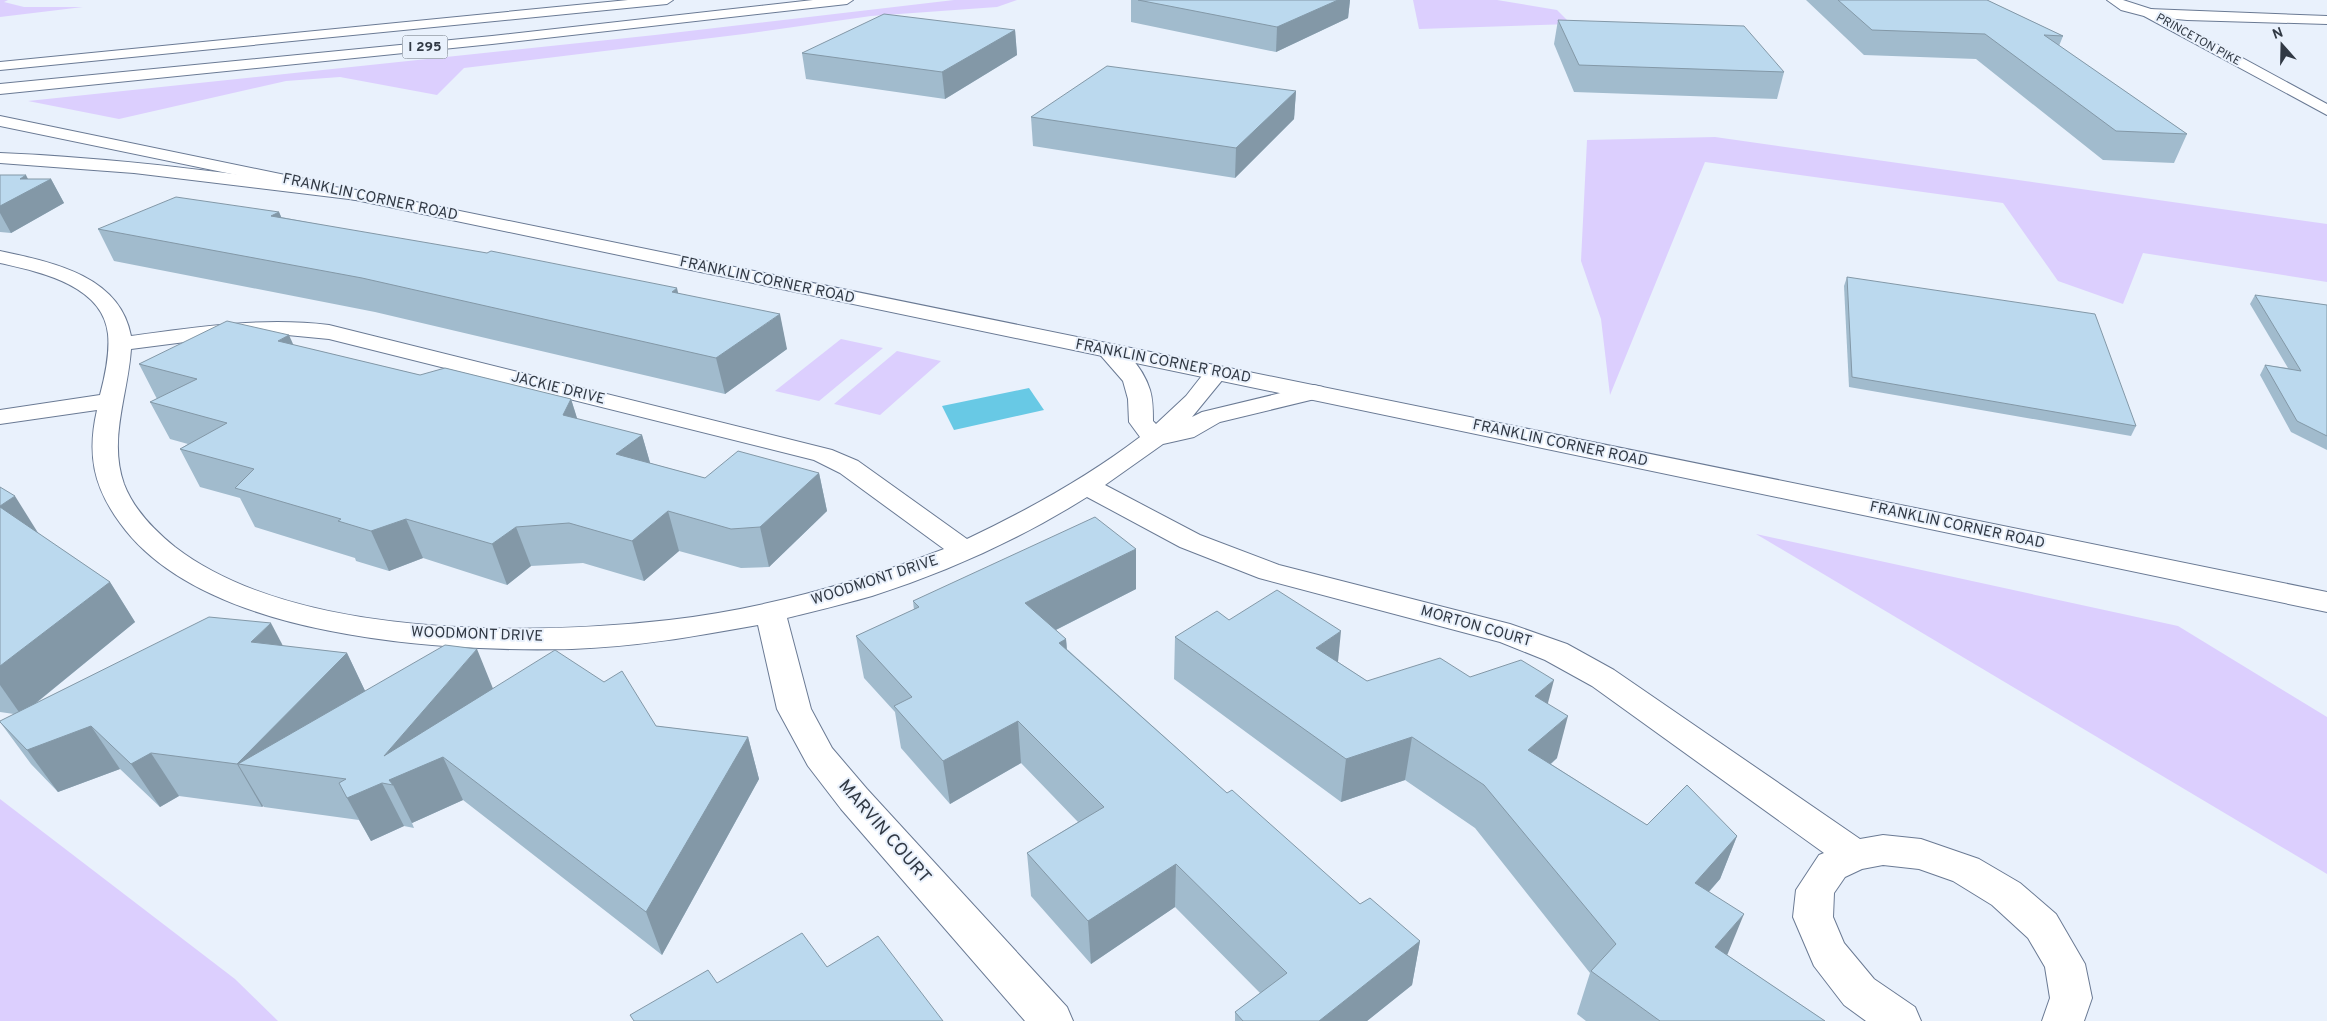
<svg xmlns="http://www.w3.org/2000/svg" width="2327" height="1021" viewBox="0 0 2327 1021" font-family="Overpass,sans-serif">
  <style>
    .green { fill: #dccffe }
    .water { fill: #68c9e5 }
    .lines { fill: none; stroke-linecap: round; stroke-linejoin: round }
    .minor-casing { stroke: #6a7a94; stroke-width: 2 }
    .tertiary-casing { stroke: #6a7a94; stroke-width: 2 }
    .secondary-casing { stroke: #6a7a94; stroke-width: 2 }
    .motorway-casing { stroke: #6a7a94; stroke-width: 2 }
    .minor { fill: #fff; fill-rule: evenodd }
    .tertiary { fill: #fff; fill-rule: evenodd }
    .secondary { fill: #fff; fill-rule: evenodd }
    .motorway { fill: #fff; fill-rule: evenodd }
    .wall { fill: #a1bbcd }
    .shaded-wall { fill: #8398a7 }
    .building { fill: #bbd9ee; stroke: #8398a7 }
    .labels { text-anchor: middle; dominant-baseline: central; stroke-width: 4; stroke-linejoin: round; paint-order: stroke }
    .far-street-label { font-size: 12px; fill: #313944; stroke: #e9f1fc }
    .shield { fill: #e9f1fc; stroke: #68707b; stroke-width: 1 }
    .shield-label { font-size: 14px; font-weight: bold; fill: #313944 }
    .street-label { font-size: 15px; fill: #313944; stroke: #e9f1fc }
    .near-street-label { font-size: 18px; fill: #313944; stroke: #e9f1fc }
  </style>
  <rect width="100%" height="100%" fill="#e9f1fc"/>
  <g class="green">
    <polygon points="0,0 8,0 4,2 24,7 83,7 0,17"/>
    <polygon points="954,0 1017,0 997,7 871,16 744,34 464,68 437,95 340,77 286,81 119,119 28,101 655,35"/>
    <polygon points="1413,0 1497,0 1557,10 1571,24 1419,29"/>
    <polygon points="1715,137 2327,224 2327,282 2143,253 2123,304 2058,281 2003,203 1705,162 1610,395 1601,319 1581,261 1587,140"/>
    <polygon points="841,339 883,348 819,401 775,391"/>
    <polygon points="897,351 941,361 880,415 834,404"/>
    <polygon points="1756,534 2178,626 2327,717 2327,874"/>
    <polygon points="0,799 235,979 278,1021 0,1021"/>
  </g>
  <polygon class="water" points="1029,388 1044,410 954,430 942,406"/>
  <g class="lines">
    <defs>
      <g id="minor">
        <polygon points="2149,9 2327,16 2327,24 2187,20 2144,16 2142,13 2144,10"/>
        <path d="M 0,251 C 51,262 120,275 131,336 C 197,327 262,317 329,325 L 832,450 L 858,461 L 967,539 C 1028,510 1086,478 1140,437 L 1129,422 L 1128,399 L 1123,381 L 1096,350 L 1099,345 C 1122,339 1144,370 1150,390 C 1153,400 1153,411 1153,421 L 1156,424 L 1186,396 L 1208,368 L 1216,366 L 1224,368 L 1228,373 L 1192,417 L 1202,412 L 1314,385 L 1323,387 L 1326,392 L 1323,397 L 1220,422 L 1194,437 L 1163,444 L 1105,485 L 1200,535 L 1279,565 L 1510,624 L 1567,644 L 1614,670 L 1860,839 L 1883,835 L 1921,839 L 1979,859 L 2020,883 L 2056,914 L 2085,964 L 2092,998 L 2084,1021 L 2042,1021 L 2050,998 L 2045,967 L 2028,938 L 1992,905 L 1953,881 L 1919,869 L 1883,865 L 1862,869 L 1845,877 L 1834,893 L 1833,917 L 1844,943 L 1874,979 L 1915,1007 L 1921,1021 L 1866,1021 L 1844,1005 L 1814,966 L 1793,917 L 1796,890 L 1819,855 L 1824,853 L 1592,686 L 1545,660 L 1500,642 L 1259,578 L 1180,547 L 1087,497 C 1020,539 947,572 872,596 C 844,604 815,611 787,618 L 811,709 L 832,748 L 867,789 L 1067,1007 L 1073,1021 L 1025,1021 L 841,809 L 808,766 L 777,709 L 758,625 C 697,636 635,647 572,649 C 441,652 203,639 120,523 C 93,486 87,454 97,410 L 0,424 L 0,410 L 100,395 C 105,376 110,354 108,334 C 103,285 40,272 0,263 ZM 277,334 L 329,339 L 814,460 L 840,473 L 944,549 C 856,583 763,609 669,620 C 527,636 293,638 175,547 C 154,530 134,510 124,484 C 108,439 128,395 131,349 L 224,337 Z"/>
      </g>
      <polygon id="tertiary" points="0,116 324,183 330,184 333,188 330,192 324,193 0,126"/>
      <g id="secondary">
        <polygon points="2107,0 2123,0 2154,10 2327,104 2327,115 2144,16 2121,10"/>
        <polygon points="357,190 2327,592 2327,612 351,199 348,195 351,191"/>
      </g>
      <g id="motorway">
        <polygon points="628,0 673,0 667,4 0,70 0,62"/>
        <polygon points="813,0 853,0 847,4 492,44 0,94 0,84 492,36"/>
        <path d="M 0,153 C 120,158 238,174 357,190 L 363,191 L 366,195 L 363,199 L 357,200 L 134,173 L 0,163 Z"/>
      </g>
    </defs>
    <use href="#minor" class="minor-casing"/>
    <use href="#tertiary" class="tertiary-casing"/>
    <use href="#secondary" class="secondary-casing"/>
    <use href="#motorway" class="motorway-casing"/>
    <use href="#minor" class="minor"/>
    <use href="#tertiary" class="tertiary"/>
    <use href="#secondary" class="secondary"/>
    <use href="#motorway" class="motorway"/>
  </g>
  <g class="wall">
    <polygon points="1131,0 1350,0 1348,18 1276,52 1131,22"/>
    <polygon points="1806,0 1987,0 2063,36 2059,46 2187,134 2174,163 2103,160 1976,59 1864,55"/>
    <polygon points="1558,20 1784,72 1777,99 1574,92 1554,44"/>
    <polygon points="1015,30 1017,55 945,99 806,79 802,53"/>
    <polygon points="1296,91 1294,119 1235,178 1033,146 1031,117"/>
    <polygon points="0,175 28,179 51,179 64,203 11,233 0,232"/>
    <polygon points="279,212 281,217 678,293 787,349 725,394 375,312 114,261 98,229"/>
    <polygon points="1847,277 2136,426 2131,436 1849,387 1844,286"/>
    <polygon points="2255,295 2327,305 2327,450 2291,432 2260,375 2265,365 2288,368 2250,304"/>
    <polygon points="294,345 420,375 571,399 577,419 642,435 650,463 705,478 819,473 827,511 769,567 741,568 679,551 644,581 583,563 531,566 507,585 423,558 389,571 356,561 355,558 255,527 240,498 200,487 180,449 188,444 170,439 150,402 157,399 139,364"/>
    <polygon points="0,487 39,534 110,582 135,622 35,704 283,646 347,653 365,691 493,688 656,726 748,737 759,779 662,955 463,800 412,823 414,828 404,826 371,841 359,820 264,807 263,806 262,807 179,796 160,807 120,769 58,792 31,764 0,722 14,714 0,712"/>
    <polygon points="1136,549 1136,589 1056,630 1066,639 1067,649 1227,793 1360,904 1420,941 1412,985 1367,1021 1235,1021 1235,1012 1260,993 1175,907 1091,964 1031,896 1027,853 1078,822 1021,763 950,804 901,748 895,712 864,678 856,636 914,610 913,601"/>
    <polygon points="1175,637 1338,662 1367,681 1470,677 1548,703 1557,758 1551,764 1647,825 1737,836 1720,879 1709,892 1727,955 1825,1021 1586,1021 1577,1014 1590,973 1475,828 1405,780 1341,802 1174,679"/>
  </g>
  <g class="shaded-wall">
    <polygon points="1338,0 1350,0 1348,18 1276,52 1277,27"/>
    <polygon points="1015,30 1017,55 945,99 942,72"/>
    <polygon points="1296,91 1294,119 1235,178 1236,148"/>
    <polygon points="26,175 33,189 51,179 64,203 11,233 0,213 0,206 20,179"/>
    <polygon points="279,212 293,244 271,216"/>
    <polygon points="677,288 685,323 672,292"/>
    <polygon points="780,314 787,349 725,394 716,358"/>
    <polygon points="289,335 305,371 278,341"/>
    <polygon points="571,399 583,437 563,415"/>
    <polygon points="642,435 653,473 616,454"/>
    <polygon points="819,473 827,511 769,567 760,527"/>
    <polygon points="15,496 40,536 0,508 0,506"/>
    <polygon points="668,511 679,551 644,581 632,541"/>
    <polygon points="406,519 423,558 389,571 371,531"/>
    <polygon points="516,527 531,566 507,585 492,544"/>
    <polygon points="1136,549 1136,589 1028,644 1025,603"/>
    <polygon points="110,582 135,622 21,715 0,685 0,666"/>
    <polygon points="271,623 293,665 251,642"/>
    <polygon points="1341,631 1337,672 1316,648"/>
    <polygon points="1066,639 1069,681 1059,643"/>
    <polygon points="477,649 494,691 443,757 463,800 412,823 393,785 389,780 384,756"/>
    <polygon points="347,653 367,695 238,764 263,806 262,807 237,764"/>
    <polygon points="1554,680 1543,722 1535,696"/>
    <polygon points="1568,716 1557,758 1518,792 1528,750"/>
    <polygon points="1018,721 1021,763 950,804 943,761"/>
    <polygon points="91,726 120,769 58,792 27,750"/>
    <polygon points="748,737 759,779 662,955 646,912"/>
    <polygon points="1412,737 1405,780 1341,802 1346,759"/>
    <polygon points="151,753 179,796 160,807 131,764"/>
    <polygon points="382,783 404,826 371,841 347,798"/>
    <polygon points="1737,836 1720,879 1678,926 1695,883"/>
    <polygon points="1176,864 1175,907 1091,964 1088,921"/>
    <polygon points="1744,914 1726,958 1715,947"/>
    <polygon points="1420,941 1412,985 1367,1021 1319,1021"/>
  </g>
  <g class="building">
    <polygon points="1138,0 1338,0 1277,27"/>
    <polygon points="1838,0 1987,0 2063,36 2044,35 2187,134 2116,131 1985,34 1872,30"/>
    <polygon points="884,14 1015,30 942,72 802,53"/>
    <polygon points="1558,20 1744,26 1784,72 1579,65"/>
    <polygon points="1107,66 1296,91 1236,148 1031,117"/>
    <polygon points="0,175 26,175 20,179 51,179 0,206"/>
    <polygon points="176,197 279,212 271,216 487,253 491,251 677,288 672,292 780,314 716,358 362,278 98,229"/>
    <polygon points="1847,277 2095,314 2136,426 1852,377"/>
    <polygon points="2255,295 2327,305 2327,436 2297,421 2265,365 2301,371"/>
    <polygon points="227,321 289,335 278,341 420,375 445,368 571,399 563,415 642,435 616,454 705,478 738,451 819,473 760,527 731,529 668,511 632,541 569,523 516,527 492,544 406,519 371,531 338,521 341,519 235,488 254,469 180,449 227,423 150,402 197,379 139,364"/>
    <polygon points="0,487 15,496 0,506"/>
    <polygon points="0,507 110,582 0,666"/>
    <polygon points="1095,517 1136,549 1025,603 1066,639 1059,643 1227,793 1232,790 1360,904 1370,898 1420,941 1319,1021 1243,1021 1235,1012 1287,973 1176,864 1088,921 1027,853 1104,807 1018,721 943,761 894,706 912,697 856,636 919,607 913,601"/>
    <polygon points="1277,590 1341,631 1316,648 1367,681 1440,658 1470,677 1521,660 1554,680 1535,696 1568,716 1528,750 1647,825 1687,785 1737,836 1695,883 1744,914 1715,947 1825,1021 1660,1021 1591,971 1616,944 1484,785 1412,737 1346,759 1175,637 1217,611 1229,620"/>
    <polygon points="209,617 271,623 251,642 347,653 237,764 151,753 131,764 91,726 27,750 0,722 0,721"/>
    <polygon points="445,645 477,649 384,756 555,650 604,682 622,671 656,726 748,737 646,912 443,757 389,780 393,785 382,783 347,798 339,783 346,779 238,764"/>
    <polygon points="802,933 827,967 878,936 943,1021 634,1021 630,1015 708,970 717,983"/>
  </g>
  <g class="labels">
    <g class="far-street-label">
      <text transform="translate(2198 40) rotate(29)">PRINCETON PIKE</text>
    </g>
    <rect class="shield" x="402.5" y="35.5" width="45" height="23" rx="4"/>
    <g class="shield-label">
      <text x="425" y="47">I 295</text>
    </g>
    <g class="street-label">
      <text transform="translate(370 198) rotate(12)">FRANKLIN CORNER ROAD</text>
      <text transform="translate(767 281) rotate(12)">FRANKLIN CORNER ROAD</text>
      <text transform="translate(1163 362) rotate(11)">FRANKLIN CORNER ROAD</text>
      <text transform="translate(558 389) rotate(14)">JACKIE DRIVE</text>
      <text transform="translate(1560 444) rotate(12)">FRANKLIN CORNER ROAD</text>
      <text transform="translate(1957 526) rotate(12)">FRANKLIN CORNER ROAD</text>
      <text transform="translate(875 581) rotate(-18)">WOODMONT DRIVE</text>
      <text transform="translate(1476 627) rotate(16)">MORTON COURT</text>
      <text transform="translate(477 635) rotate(2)">WOODMONT DRIVE</text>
    </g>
    <g class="near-street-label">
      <text transform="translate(884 832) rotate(49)">MARVIN COURT</text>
    </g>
  </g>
  <g transform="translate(2282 45) rotate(340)" stroke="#e9f1fc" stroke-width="4" paint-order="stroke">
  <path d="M0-4L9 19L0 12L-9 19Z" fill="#313944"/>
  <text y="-8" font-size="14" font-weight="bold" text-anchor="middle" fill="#313944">N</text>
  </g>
</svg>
